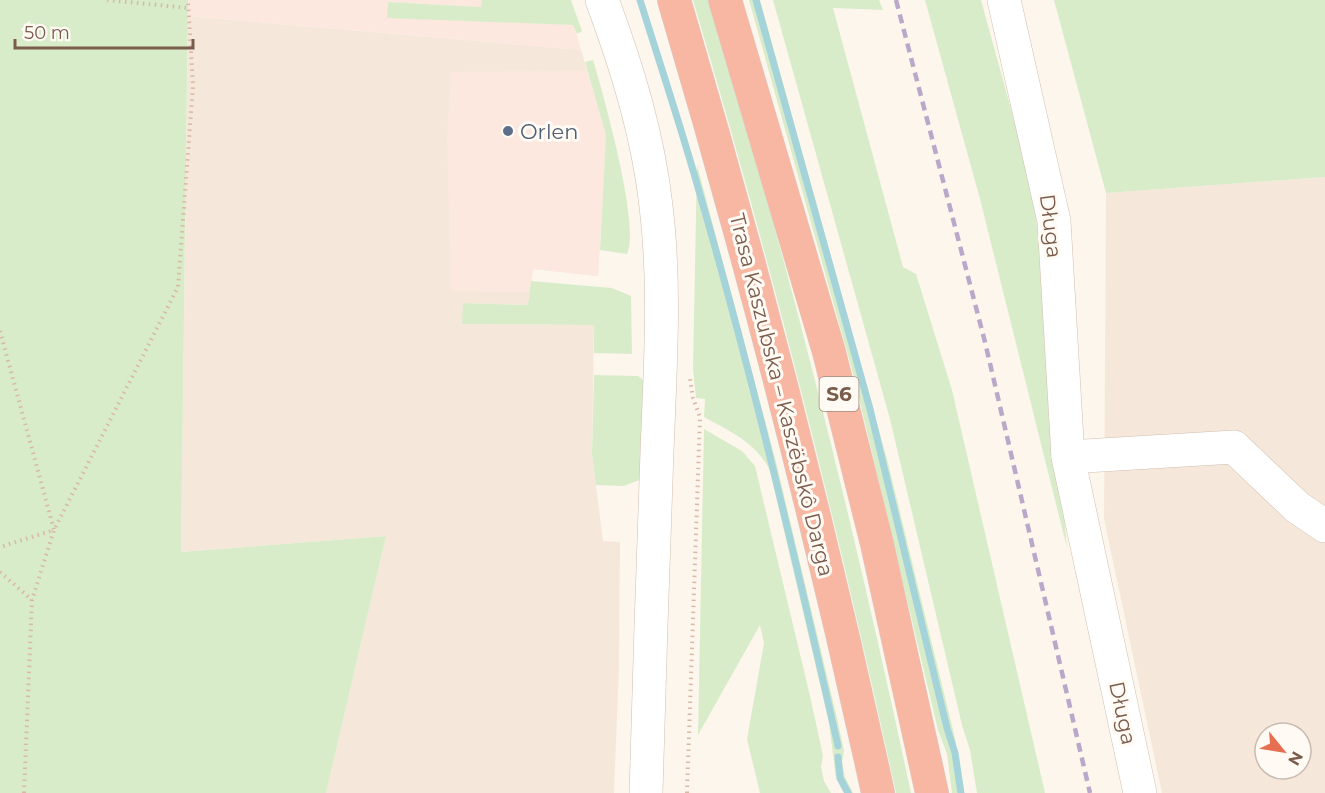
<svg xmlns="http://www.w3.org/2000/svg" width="1325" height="793" viewBox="0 0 1325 793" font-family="Montserrat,sans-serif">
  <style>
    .residential { fill: #f5e8da; fill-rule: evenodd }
    .commercial { fill: #fde8e0 }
    .green { fill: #d8ecc9 }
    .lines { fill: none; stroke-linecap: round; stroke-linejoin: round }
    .stream { stroke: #a5d3da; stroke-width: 7 }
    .minor-casing { stroke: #d1beb0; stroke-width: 34 }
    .highway-casing { stroke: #dad1cd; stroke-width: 34 }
    .path { stroke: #d9b8a5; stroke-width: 4; stroke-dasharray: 1.5 4.5; stroke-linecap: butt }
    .minor { stroke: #fff; stroke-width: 33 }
    .highway { stroke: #f7b7a3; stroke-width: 33 }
    .rail { stroke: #b9a8c9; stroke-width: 4.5; stroke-dasharray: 9 6; stroke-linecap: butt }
    .service-dot { fill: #5c6f8a; stroke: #fffaf3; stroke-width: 2 }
    .labels { text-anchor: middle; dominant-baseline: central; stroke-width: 6; stroke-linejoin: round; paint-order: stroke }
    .shield { fill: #fffaf3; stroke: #a28b7f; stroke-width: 1.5 }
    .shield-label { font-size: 20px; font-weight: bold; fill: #7a5c4d }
    .service-label { font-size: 21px; fill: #4e5e75; stroke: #fffaf3; text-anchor: start }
    .street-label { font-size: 21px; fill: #7a5c4d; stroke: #fffaf3 }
  </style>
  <rect width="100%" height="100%" fill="#fdf6ec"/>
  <g class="residential">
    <polygon points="188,16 581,50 606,135 598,276 533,269 529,305 464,303 462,324 594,325 592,454 603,541 620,542 619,668 614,793 326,793 386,536 181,552"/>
    <path d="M 1325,177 L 1325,793 L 1162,793 L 1104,519 L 1106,193 ZM 1265,733 L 1301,733 L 1301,769 L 1265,769 Z"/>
  </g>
  <g class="commercial">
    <polygon points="188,0 482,0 481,7 388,2 387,17 574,25 581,50 188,16"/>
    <polygon points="587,71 606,135 598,276 533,269 530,292 451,291 447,136 451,72"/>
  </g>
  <g class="green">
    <polygon points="0,0 188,0 181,552 386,536 326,793 0,793"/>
    <polygon points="482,0 571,0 582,31 577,34 573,25 387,18 388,2 481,7"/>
    <path d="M 693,0 L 708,0 C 789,261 854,526 911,793 L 896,793 C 838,526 771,262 693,0 Z"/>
    <polygon points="749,0 760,0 888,463 955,738 964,793 952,793 947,754 938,730 854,377"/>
    <polygon points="773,0 879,0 883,10 833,8 903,267 916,274 952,390 1045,793 977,793 970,750 962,725 890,419"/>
    <polygon points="925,0 981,0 1034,193 1067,548 980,199"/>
    <polygon points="1054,0 1325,0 1325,177 1106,193"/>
    <path d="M 593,60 C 603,93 641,228 627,254 L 600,250 L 606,135 L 585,62 Z"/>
    <path d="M 697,165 L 776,462 L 837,718 L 844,751 L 842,762 L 845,777 L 853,793 L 844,793 L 836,778 L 829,723 L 770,471 C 756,442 731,432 704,417 L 705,399 L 696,398 L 693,369 Z"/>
    <polygon points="531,281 612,288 631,296 632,354 594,353 594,325 462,324 463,303 528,305"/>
    <polygon points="594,375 638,376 645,382 642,479 624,486 596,485 592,454"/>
    <polygon points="704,429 742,451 755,466 810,696 823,756 821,767 824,781 831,793 760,793 747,739 764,643 760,625 698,735"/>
  </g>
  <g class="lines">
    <g class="stream">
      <path d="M 640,0 C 660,64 681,127 699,191 C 752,374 796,560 838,746"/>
      <polyline points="756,0 870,409 947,728 955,753 961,793"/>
      <polyline points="838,757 840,778 848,793"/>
    </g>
    <defs>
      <g id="minor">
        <path d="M 602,0 C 627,67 648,135 656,206 C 666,288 660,370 657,452 C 653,566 649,679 646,793"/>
        <polyline points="1004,0 1054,221 1068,457 1140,793"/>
        <polyline points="1068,457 1234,447 1297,507 1325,526"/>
      </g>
      <g id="highway">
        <path d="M 674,0 C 752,262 820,526 878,793"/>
        <polyline points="725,0 829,352 877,544 932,793"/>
      </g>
    </defs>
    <use href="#minor" class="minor-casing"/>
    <use href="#highway" class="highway-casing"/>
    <g class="path">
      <polyline points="107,0 188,8"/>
      <polyline points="0,331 54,530 0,547"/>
      <polyline points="0,572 32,600"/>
      <polyline points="24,793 32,600 54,530 178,287 193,86 188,0"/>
      <polyline points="687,793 700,417 693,398 690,379"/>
    </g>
    <use href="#minor" class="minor"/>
    <use href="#highway" class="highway"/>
    <polyline class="rail" points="896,0 985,342 1090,793"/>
  </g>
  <circle class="service-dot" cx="508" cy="131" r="6"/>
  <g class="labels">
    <rect class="shield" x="819.5" y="377" width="39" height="34" rx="4.5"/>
    <g class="shield-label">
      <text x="839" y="394">S6</text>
    </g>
    <g class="service-label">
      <text x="520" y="131">Orlen</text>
    </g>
    <g class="street-label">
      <text transform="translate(1051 226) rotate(83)">Długa</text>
      <text transform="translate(782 395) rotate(76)">Trasa Kaszubska – Kaszëbskô Darga</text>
      <text transform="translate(1123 713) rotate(78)">Długa</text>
    </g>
  </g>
  <g transform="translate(1283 751) rotate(120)"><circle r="28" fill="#fffaf3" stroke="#cabbb1" stroke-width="1.5"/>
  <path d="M0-4.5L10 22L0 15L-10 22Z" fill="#e76f51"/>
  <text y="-9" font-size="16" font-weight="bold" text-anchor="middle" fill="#7a5c4d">N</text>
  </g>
  <path d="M15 39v9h178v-9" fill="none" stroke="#7a5c4d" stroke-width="3"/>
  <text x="24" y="39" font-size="18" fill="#7a5c4d" stroke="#fffaf3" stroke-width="4.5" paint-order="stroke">50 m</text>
</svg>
